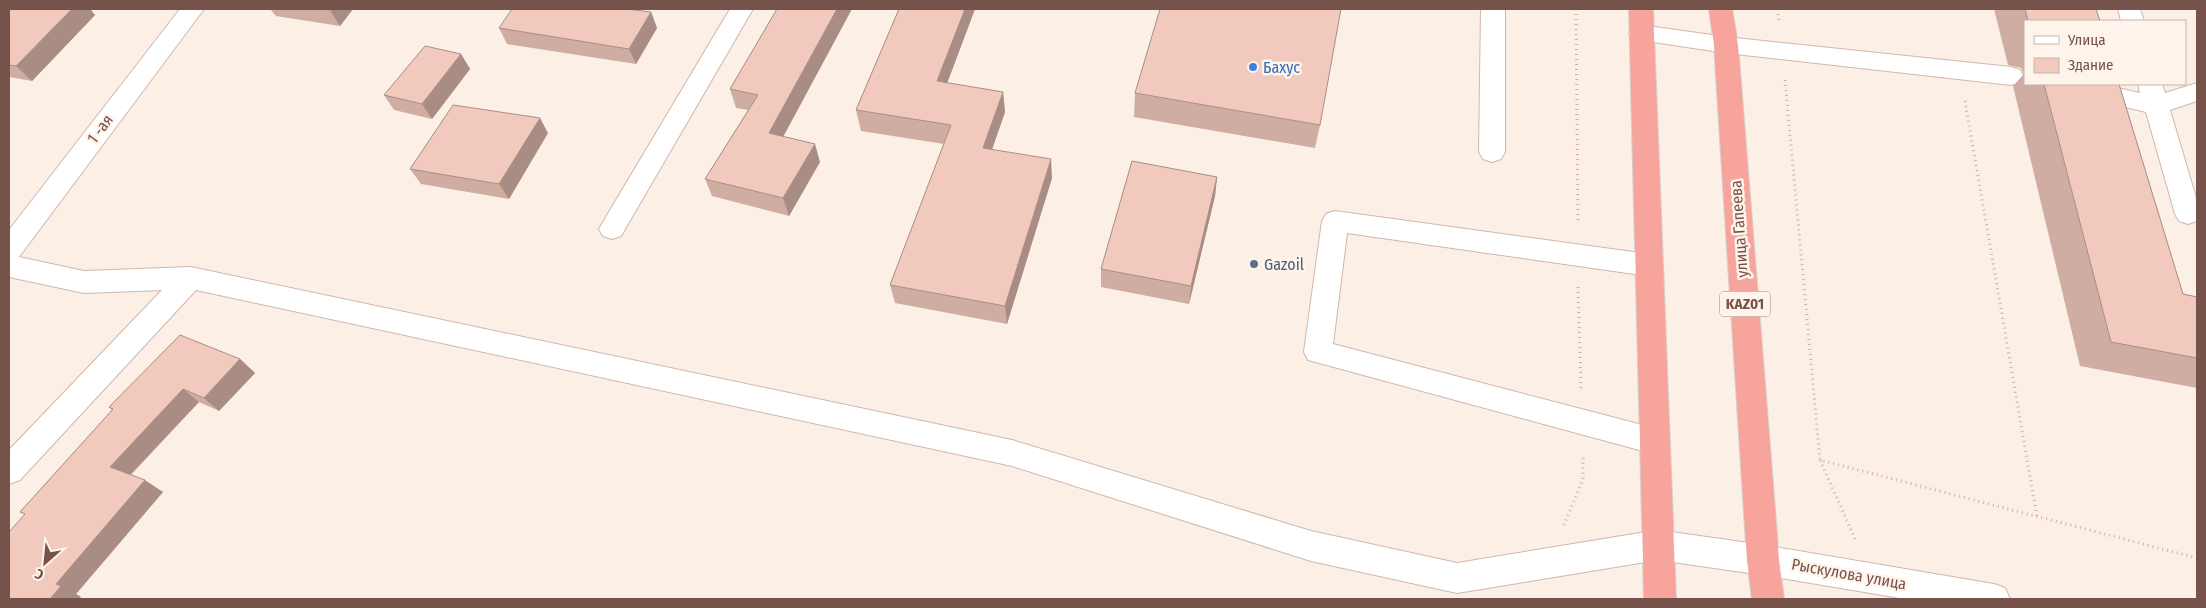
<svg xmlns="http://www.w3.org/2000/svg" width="2206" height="608" viewBox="0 0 2206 608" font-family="'Fira Sans Condensed',sans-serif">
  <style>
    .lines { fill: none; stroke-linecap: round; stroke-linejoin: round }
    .minor-casing { stroke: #d0b7ae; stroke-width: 2 }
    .highway-casing { stroke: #d8cfcc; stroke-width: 2 }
    .path { stroke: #d7aca0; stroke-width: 3; stroke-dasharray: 1 4; stroke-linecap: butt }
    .minor { fill: #fff; fill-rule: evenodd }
    .highway { fill: #f6a49c; fill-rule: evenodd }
    .wall { fill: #d0ada3 }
    .shaded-wall { fill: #a98d84 }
    .building { fill: #f2c9bd; stroke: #a98d84 }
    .shop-dot { fill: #3f7fe0; stroke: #fff4eb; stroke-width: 2 }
    .service-dot { fill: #5c6f8a; stroke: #fff4eb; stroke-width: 2 }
    .labels { text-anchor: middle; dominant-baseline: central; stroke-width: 5; stroke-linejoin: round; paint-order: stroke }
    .shield { fill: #fff4eb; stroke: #9e837a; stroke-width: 1 }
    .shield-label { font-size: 15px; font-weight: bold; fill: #75524a }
    .shop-label { font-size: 16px; fill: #366cbe; stroke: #fff4eb; text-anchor: start }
    .street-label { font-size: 16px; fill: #75524a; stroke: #fff4eb }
    .service-label { font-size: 16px; fill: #4e5e75; stroke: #fff4eb; text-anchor: start }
  </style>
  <rect width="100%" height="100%" fill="#fcefe5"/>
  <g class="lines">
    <defs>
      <g id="minor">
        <polygon points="180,9 204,9 19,257 84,271 191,267 1012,440 1311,531 1457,563 1658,530 1763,545 1994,584 2005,588 2010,599 1906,599 1763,575 1658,560 1457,593 1311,561 1012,466 196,290 20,480 9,484 9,450 162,290 84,293 9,277 9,230"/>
        <polygon points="730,9 753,9 621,236 612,239 603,236 599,229 603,222"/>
        <polygon points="1481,9 1505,9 1505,152 1501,159 1492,162 1483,159 1479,152"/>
        <polygon points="2118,9 2140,9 2144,21 2121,21"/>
        <polygon points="1641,25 1726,37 2011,67 2020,70 2023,76 2020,82 2011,85 1726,53 1633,39 1629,33 1633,27"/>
        <polygon points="2197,83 2197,101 2170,110 2197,201 2197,221 2188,224 2179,221 2175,214 2146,112 2079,96 2076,90 2079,84 2100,84 2140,93 2138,84 2162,84 2165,93"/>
        <polygon points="1335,211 1648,254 1658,257 1661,265 1658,273 1648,276 1347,233 1333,344 1654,428 1664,432 1669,441 1664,450 1654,454 1308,360 1304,352 1322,221 1326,214"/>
      </g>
      <g id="highway">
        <polygon points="1629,9 1653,9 1676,599 1644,599"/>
        <polygon points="1709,9 1732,9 1738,45 1779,560 1784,599 1752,599 1747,560 1714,45"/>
      </g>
    </defs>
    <use href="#minor" class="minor-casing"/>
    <use href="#highway" class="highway-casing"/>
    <g class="path">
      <polyline points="1576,9 1578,223"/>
      <polyline points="1777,9 1779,21"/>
      <polyline points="1785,80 1820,460"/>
      <polyline points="1965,101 2037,517"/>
      <polyline points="1578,287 1581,388"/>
      <polyline points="1564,525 1583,479 1583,457"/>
      <polyline points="1855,539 1820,460 2197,558"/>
    </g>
    <use href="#minor" class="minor"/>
    <use href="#highway" class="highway"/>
  </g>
  <g class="wall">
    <polygon points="9,9 90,9 95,15 32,81 9,77"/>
    <polygon points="270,9 353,9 340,26 276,16"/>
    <polygon points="777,9 783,137 820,162 789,216 712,196 705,179 748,110 736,108 730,89"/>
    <polygon points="899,9 975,9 947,83 1003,92 1005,112 992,149 1052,178 1007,324 895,303 890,285 944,144 861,131 856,110"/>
    <polygon points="1994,9 2096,9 2100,21 2025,21 2025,84 2119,84 2183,294 2197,297 2197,388 2080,366 2013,86 2024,74 2021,68 2008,65"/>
    <polygon points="651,12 657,28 636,64 507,44 499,28"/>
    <polygon points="461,54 470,69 432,119 394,110 384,95"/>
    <polygon points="1135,93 1320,125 1315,148 1134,117"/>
    <polygon points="548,133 509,199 421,184 410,169"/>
    <polygon points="1217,177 1215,196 1189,304 1101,287 1101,269"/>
    <polygon points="240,359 255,373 219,411 199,402 131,475 163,492 76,594 81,597 78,599 25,514 20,512 112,410 109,407"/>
  </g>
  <g class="shaded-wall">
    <polygon points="72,9 90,9 95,15 32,81 16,66"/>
    <polygon points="331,9 353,9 340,26 330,10"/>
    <polygon points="837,9 852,9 775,152 769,133"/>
    <polygon points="965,9 975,9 940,102 937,81"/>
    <polygon points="651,12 657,28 636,64 629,49"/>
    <polygon points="461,54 470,69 432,119 422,104"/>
    <polygon points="1003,92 1005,112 986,167 983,148"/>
    <polygon points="540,118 548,133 509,199 499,184"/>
    <polygon points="815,144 820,162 789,216 783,198"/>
    <polygon points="1051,159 1052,178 1007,324 1005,306"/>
    <polygon points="1217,177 1215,196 1189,304 1191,286"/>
    <polygon points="240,359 255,373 219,411 204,398"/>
    <polygon points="183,389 199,402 127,478 110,467"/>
    <polygon points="145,480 163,492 76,594 81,597 78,599 50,599 56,584"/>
  </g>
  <g class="building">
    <polygon points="9,9 72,9 16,66 9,65"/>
    <polygon points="319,9 331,9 330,10"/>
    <polygon points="512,9 627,9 651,12 629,49 499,28"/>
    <polygon points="777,9 837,9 769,133 815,144 783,198 705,179 758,95 730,89"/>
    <polygon points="899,9 965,9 937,81 1003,92 983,148 1051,159 1005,306 890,285 951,125 856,110"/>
    <polygon points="1160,9 1341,9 1320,125 1135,93"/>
    <polygon points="2025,9 2096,9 2100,21 2028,21"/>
    <polygon points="425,46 461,54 422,104 384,95"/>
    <polygon points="2044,84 2119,84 2183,294 2197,297 2197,358 2111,342"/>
    <polygon points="453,105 540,118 499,184 410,169"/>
    <polygon points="1132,161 1217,177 1191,286 1101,269"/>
    <polygon points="180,335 240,359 204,398 183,389 110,467 145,480 56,584 61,586 50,599 9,599 9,532 25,514 20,512 113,409 109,407"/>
  </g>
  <circle class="shop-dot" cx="1253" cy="67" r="5"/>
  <circle class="service-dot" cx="1254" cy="264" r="5"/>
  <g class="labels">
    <rect class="shield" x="1720" y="291.5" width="50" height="25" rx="4"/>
    <g class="shield-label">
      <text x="1745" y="304">KАZ01</text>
    </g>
    <g class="shop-label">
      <text x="1263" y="67">Бахус</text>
    </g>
    <g class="street-label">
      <text transform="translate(100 129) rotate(-53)">1 -ая</text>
      <text transform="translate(1739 229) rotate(-94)">улица Гапеева</text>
      <text transform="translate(1849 574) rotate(10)">Рыскулова улица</text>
    </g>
    <g class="service-label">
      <text x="1264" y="264">Gazoil</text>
    </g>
  </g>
  <rect width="2206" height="608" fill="none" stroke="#75524a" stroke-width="20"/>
  <rect x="2024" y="20" width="162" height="65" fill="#fff4eb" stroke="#c8b3ab"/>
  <rect x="2034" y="36" width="25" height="8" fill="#ffffff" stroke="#c8b3ab"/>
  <text x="2068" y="45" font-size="15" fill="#75524a">Улица</text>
  <rect x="2034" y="58" width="25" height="15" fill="#f2c9bd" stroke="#c8b3ab"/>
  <text x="2068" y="70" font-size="15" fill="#75524a">Здание</text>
  <g transform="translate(45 563) rotate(207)" stroke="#fff4eb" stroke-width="4" paint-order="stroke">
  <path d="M0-4L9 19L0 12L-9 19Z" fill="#75524a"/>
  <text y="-8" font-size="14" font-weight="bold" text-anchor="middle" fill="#75524a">С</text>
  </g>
</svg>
